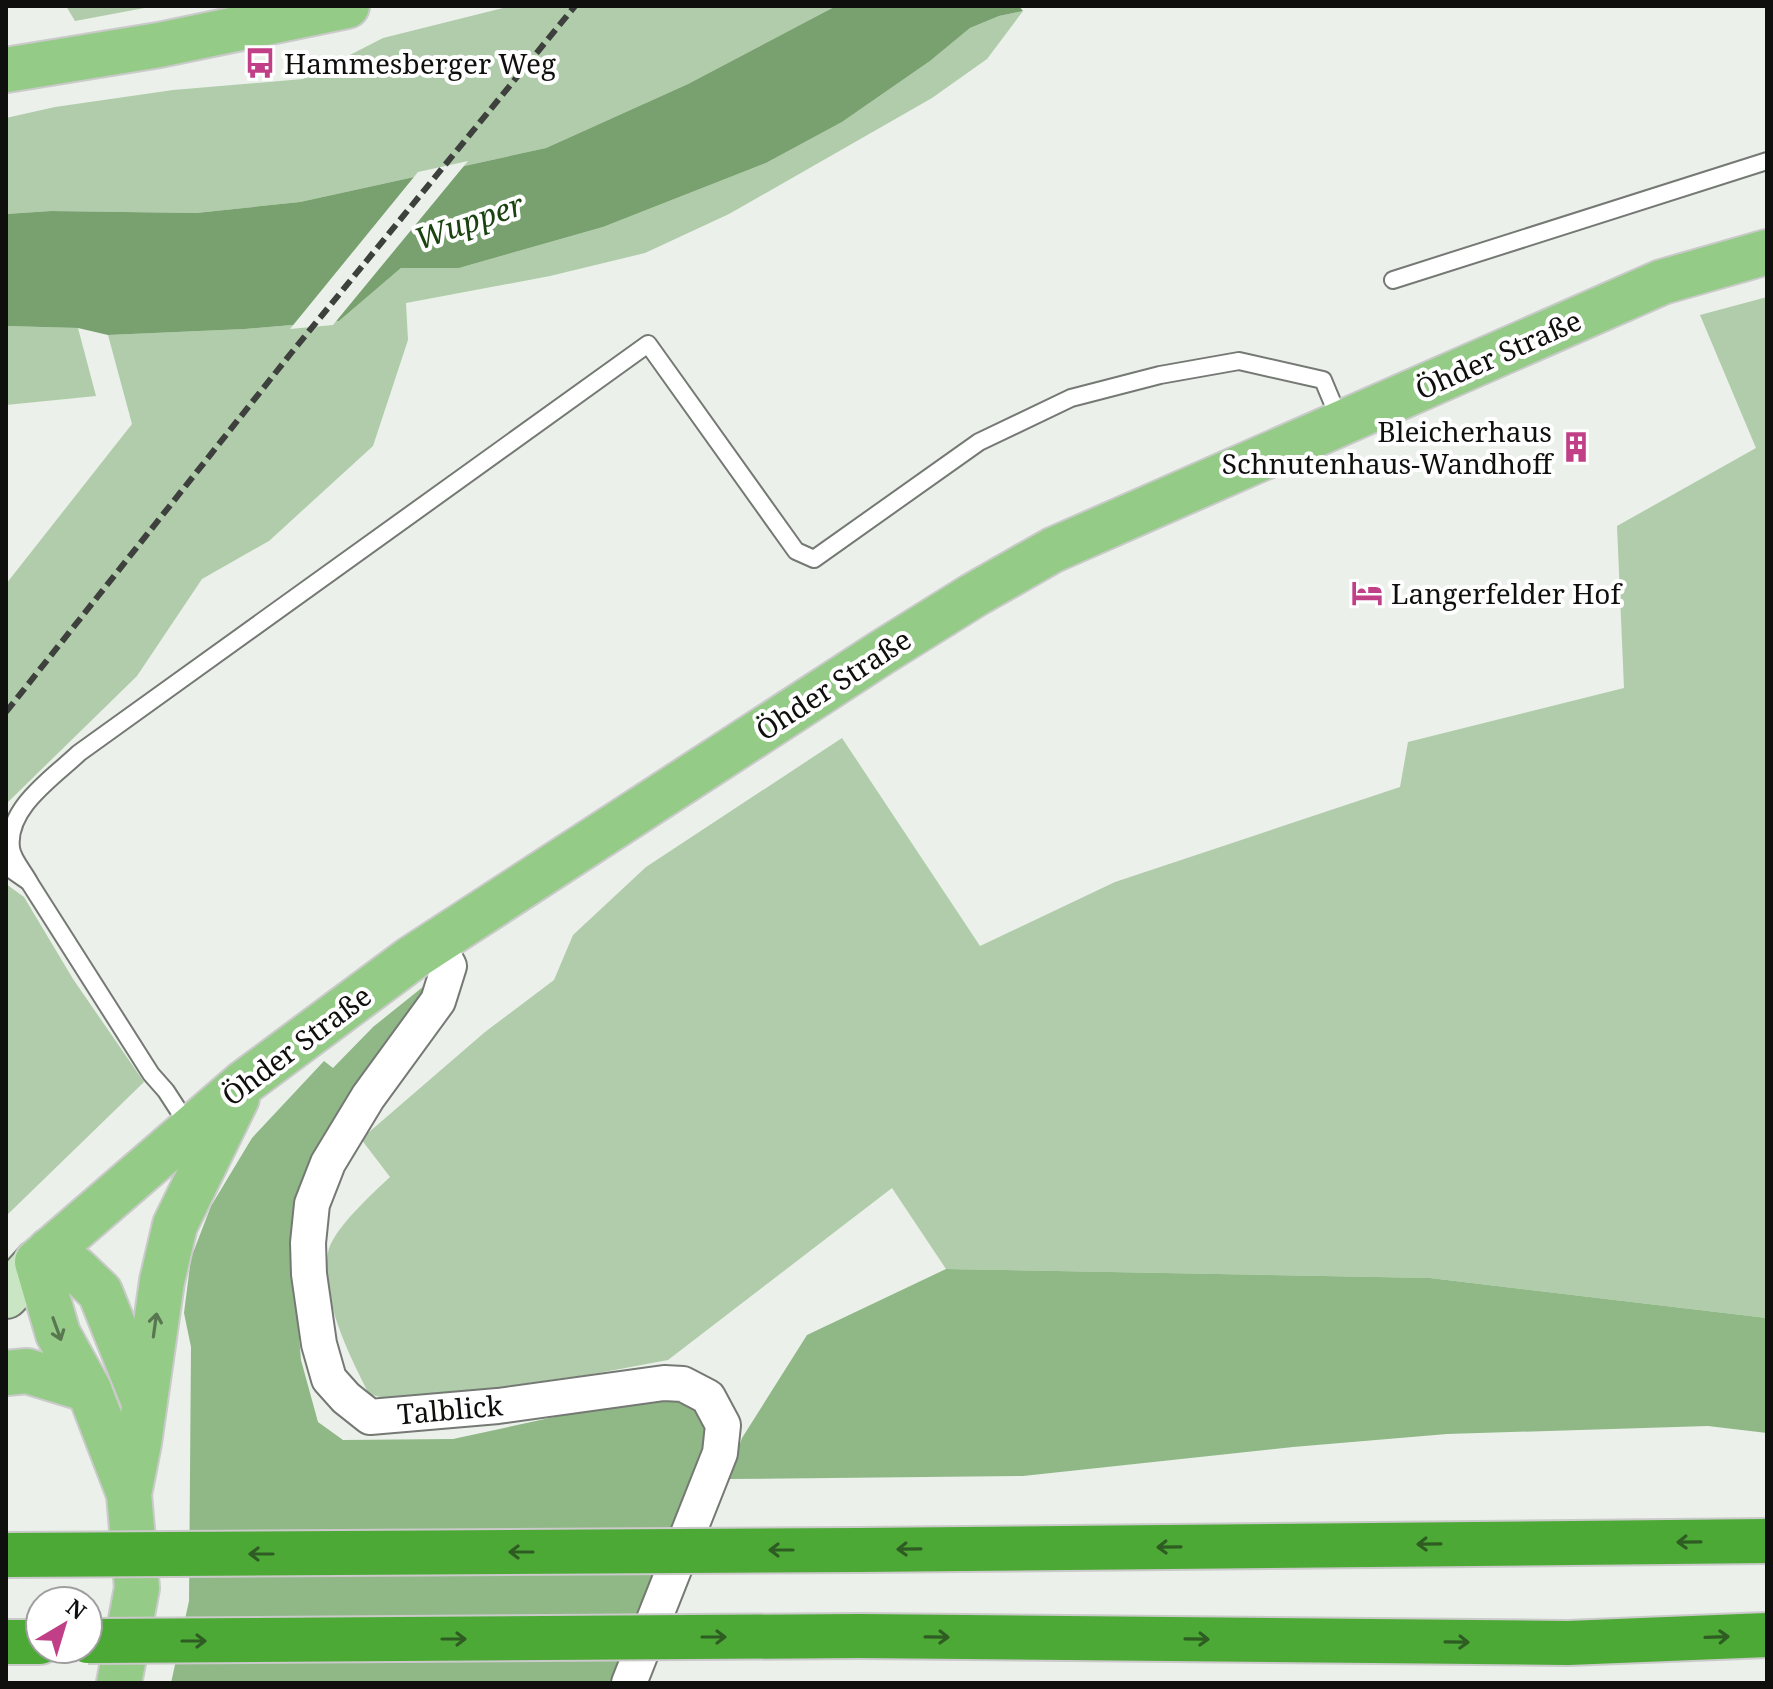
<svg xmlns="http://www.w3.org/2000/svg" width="1773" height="1689" viewBox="0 0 1773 1689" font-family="'Noto Serif',serif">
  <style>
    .green { fill: #b0ccaa }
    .forest { fill: #8fb886 }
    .water { fill: #78a16f }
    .pier { fill: #ebf0ea }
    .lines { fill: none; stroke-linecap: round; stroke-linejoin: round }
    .service-casing { stroke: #757974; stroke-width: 20 }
    .minor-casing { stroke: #757974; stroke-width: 38 }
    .secondary-casing { stroke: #757974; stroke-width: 48 }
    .primary-casing { stroke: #cacaca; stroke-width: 48 }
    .motorway-casing { stroke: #cacaca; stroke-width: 48 }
    .service { stroke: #fff; stroke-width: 16 }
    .minor { stroke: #fff; stroke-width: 34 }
    .secondary { stroke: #cae5c3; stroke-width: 44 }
    .primary { stroke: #94cb86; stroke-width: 44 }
    .motorway { stroke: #4da936; stroke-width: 44 }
    .rail { stroke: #3e403d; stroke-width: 6; stroke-dasharray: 12 6; stroke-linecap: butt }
    .motorway-bridge-casing { stroke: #cacaca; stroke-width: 48; stroke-linecap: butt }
    .motorway-bridge { stroke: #4da936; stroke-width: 44 }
    .oneway { stroke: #587750 }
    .oneway2 { stroke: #2e5c22 }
    .labels { text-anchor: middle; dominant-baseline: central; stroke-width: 8; stroke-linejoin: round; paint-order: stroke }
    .poi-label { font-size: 28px; fill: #0f100e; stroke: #fff; text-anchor: start }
    .street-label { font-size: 28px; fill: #0f100e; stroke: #fff }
    .water-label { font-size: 30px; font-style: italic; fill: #1a4310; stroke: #fff }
  </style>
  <rect width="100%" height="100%" fill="#ebf0ea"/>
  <g class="green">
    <polygon points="66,6 155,6 75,21"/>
    <polygon points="511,6 836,6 688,84 546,148 300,202 196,213 51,211 6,214 6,118 55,107 173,90 303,79 383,38"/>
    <polygon points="1023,11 987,59 932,98 729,214 645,253 550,276 406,303 408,340 373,446 269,541 202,579 137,676 6,804 6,584 132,424 108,335 245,329 339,321 401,268 459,268 603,227 766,163 842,122 930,61 970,28 999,16"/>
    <path d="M 1767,297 L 1767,1318 L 1430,1278 L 946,1269 L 892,1188 L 668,1360 L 593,1374 L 417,1399 L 387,1399 L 369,1394 C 350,1357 320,1297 328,1253 C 331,1231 373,1193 390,1177 L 361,1139 L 485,1032 L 554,980 L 573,935 L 646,867 L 842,738 L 980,946 L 1115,882 L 1400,787 L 1408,742 L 1624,688 L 1617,526 L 1756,448 L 1700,315 Z"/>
    <polygon points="6,326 78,328 96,396 6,405"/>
    <polygon points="6,884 24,897 73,979 144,1082 6,1216"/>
  </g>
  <g class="forest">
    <polygon points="424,986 426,997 299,1205 291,1239 301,1360 318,1422 343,1440 453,1439 665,1393 703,1412 712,1435 621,1683 171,1683 189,1601 191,1347 184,1313 191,1258 211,1206 252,1138 324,1061 333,1068 373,1027"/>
    <polygon points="946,1269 1430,1278 1767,1318 1767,1433 1708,1426 1447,1434 1293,1447 1023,1476 728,1479 742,1438 807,1335"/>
  </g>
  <polygon class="water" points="836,6 1019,6 1023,11 999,16 970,28 930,61 842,122 766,163 603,227 459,268 401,268 339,321 245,329 108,335 78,328 6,326 6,214 51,211 196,213 300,202 546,148 688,84"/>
  <polygon class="pier" points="468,161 333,325 290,329 418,172"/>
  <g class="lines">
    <defs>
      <g id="service">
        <polyline points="1393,280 1767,161"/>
        <polyline points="6,866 29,882 151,1074 166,1091 190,1128"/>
        <path d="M 29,882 C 24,872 12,859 11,848 C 6,808 54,777 79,753 L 648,344 L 796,551 L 814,559 L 979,442 L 1071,398 L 1160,375 L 1239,361 L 1323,380 L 1341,423"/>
      </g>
      <polyline id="minor" points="436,942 449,966 438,1001 368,1097 328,1163 312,1204 308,1243 309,1274 319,1344 329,1379 346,1398 370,1417 498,1406 664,1383 683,1384 708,1397 723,1425 720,1453 629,1683"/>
      <polyline id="secondary" points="6,1296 37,1262"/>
      <g id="primary">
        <polyline points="6,70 159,45 347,6"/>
        <polyline points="50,1250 76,1269 100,1292 143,1400"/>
        <polyline points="6,1373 27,1371 89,1390"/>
        <polyline points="129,1494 89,1390 58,1334 37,1262 245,1082 412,958 881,653 974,595 1053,550 1662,282 1767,252"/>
        <polyline points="119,1683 137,1588 129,1494 139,1443 162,1281 175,1225 237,1098"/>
      </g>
      <g id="motorway">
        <polyline points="859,1550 1767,1541"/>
        <polyline points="859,1636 1568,1643 1767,1635"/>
        <polyline points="6,1642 40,1642"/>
      </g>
    </defs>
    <use href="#service" class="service-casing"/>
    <use href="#minor" class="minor-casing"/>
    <use href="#secondary" class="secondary-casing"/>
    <use href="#primary" class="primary-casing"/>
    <use href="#motorway" class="motorway-casing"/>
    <use href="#service" class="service"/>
    <use href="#minor" class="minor"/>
    <use href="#secondary" class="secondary"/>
    <use href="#primary" class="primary"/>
    <use href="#motorway" class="motorway"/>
    <polyline class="rail" points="6,712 292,352 575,6"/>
    <defs>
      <g id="motorway-bridge">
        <polyline points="6,1555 859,1550"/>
        <polyline points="88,1641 859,1636"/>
      </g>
    </defs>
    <use href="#motorway-bridge" class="motorway-bridge-casing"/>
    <use href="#motorway-bridge" class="motorway-bridge"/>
  </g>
  <defs><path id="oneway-shaft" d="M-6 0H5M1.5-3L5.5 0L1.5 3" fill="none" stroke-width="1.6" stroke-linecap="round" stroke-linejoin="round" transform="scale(2)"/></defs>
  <g class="oneway">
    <use href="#oneway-shaft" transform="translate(155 1325) rotate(-82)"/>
    <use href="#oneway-shaft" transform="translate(57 1329) rotate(70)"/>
  </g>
  <g class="oneway2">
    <use href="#oneway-shaft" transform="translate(1689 1542) rotate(179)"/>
    <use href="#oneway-shaft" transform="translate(1429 1544) rotate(179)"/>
    <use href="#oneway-shaft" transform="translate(1169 1547) rotate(179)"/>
    <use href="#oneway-shaft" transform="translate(909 1549) rotate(179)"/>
    <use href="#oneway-shaft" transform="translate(781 1550) rotate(180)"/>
    <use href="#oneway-shaft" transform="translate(521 1552) rotate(180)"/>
    <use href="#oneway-shaft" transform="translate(261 1554) rotate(180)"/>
    <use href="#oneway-shaft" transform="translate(714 1637)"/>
    <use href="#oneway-shaft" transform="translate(937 1637) rotate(1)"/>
    <use href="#oneway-shaft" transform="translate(1717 1637) rotate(-2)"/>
    <use href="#oneway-shaft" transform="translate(454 1639)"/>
    <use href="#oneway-shaft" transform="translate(1197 1639) rotate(1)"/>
    <use href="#oneway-shaft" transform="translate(194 1641)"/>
    <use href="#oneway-shaft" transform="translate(1457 1642) rotate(1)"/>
  </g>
  <defs>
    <symbol id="bus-bare" viewBox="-9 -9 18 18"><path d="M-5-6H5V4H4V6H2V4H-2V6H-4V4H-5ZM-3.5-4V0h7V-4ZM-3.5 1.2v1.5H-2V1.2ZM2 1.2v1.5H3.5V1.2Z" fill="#c13f87" stroke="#fff" stroke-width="2.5" paint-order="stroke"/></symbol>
    <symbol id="building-bare" viewBox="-9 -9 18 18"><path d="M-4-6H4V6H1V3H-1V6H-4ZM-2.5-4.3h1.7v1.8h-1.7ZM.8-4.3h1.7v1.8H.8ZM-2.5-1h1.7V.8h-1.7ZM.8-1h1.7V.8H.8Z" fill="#c13f87" stroke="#fff" stroke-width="2.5" paint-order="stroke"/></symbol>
    <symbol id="hotel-bare" viewBox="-9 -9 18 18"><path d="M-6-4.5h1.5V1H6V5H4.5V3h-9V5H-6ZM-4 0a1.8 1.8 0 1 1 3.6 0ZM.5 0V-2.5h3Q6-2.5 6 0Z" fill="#c13f87" stroke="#fff" stroke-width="2.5" paint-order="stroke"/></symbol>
  </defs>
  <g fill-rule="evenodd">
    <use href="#bus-bare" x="238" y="41" width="44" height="44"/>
    <use href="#building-bare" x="1554" y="425" width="44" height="44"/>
    <use href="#hotel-bare" x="1345" y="571" width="44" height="44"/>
  </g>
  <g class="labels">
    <g class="poi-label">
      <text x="284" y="63">Hammesberger Weg</text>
      <text x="1552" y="431" text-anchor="end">Bleicherhaus<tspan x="1552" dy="32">Schnutenhaus-Wandhoff</tspan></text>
      <text x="1391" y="593">Langerfelder Hof</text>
    </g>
    <g class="street-label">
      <text transform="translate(1498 354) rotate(-24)">Öhder Straße</text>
      <text transform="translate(833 684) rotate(-33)">Öhder Straße</text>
      <text transform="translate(296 1045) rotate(-37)">Öhder Straße</text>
      <text transform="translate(450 1409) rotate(-5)">Talblick</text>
    </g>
    <g class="water-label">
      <text transform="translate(469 221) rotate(-19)">Wupper</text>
    </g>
  </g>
  <rect width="1773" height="1689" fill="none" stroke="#0f100e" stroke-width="16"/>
  <g transform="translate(64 1625) rotate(38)"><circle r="38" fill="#ffffff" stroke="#9f9f9f" stroke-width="2"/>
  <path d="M0-6L14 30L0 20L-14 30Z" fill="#c13f87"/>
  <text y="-12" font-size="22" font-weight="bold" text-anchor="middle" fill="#0f100e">N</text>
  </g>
</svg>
